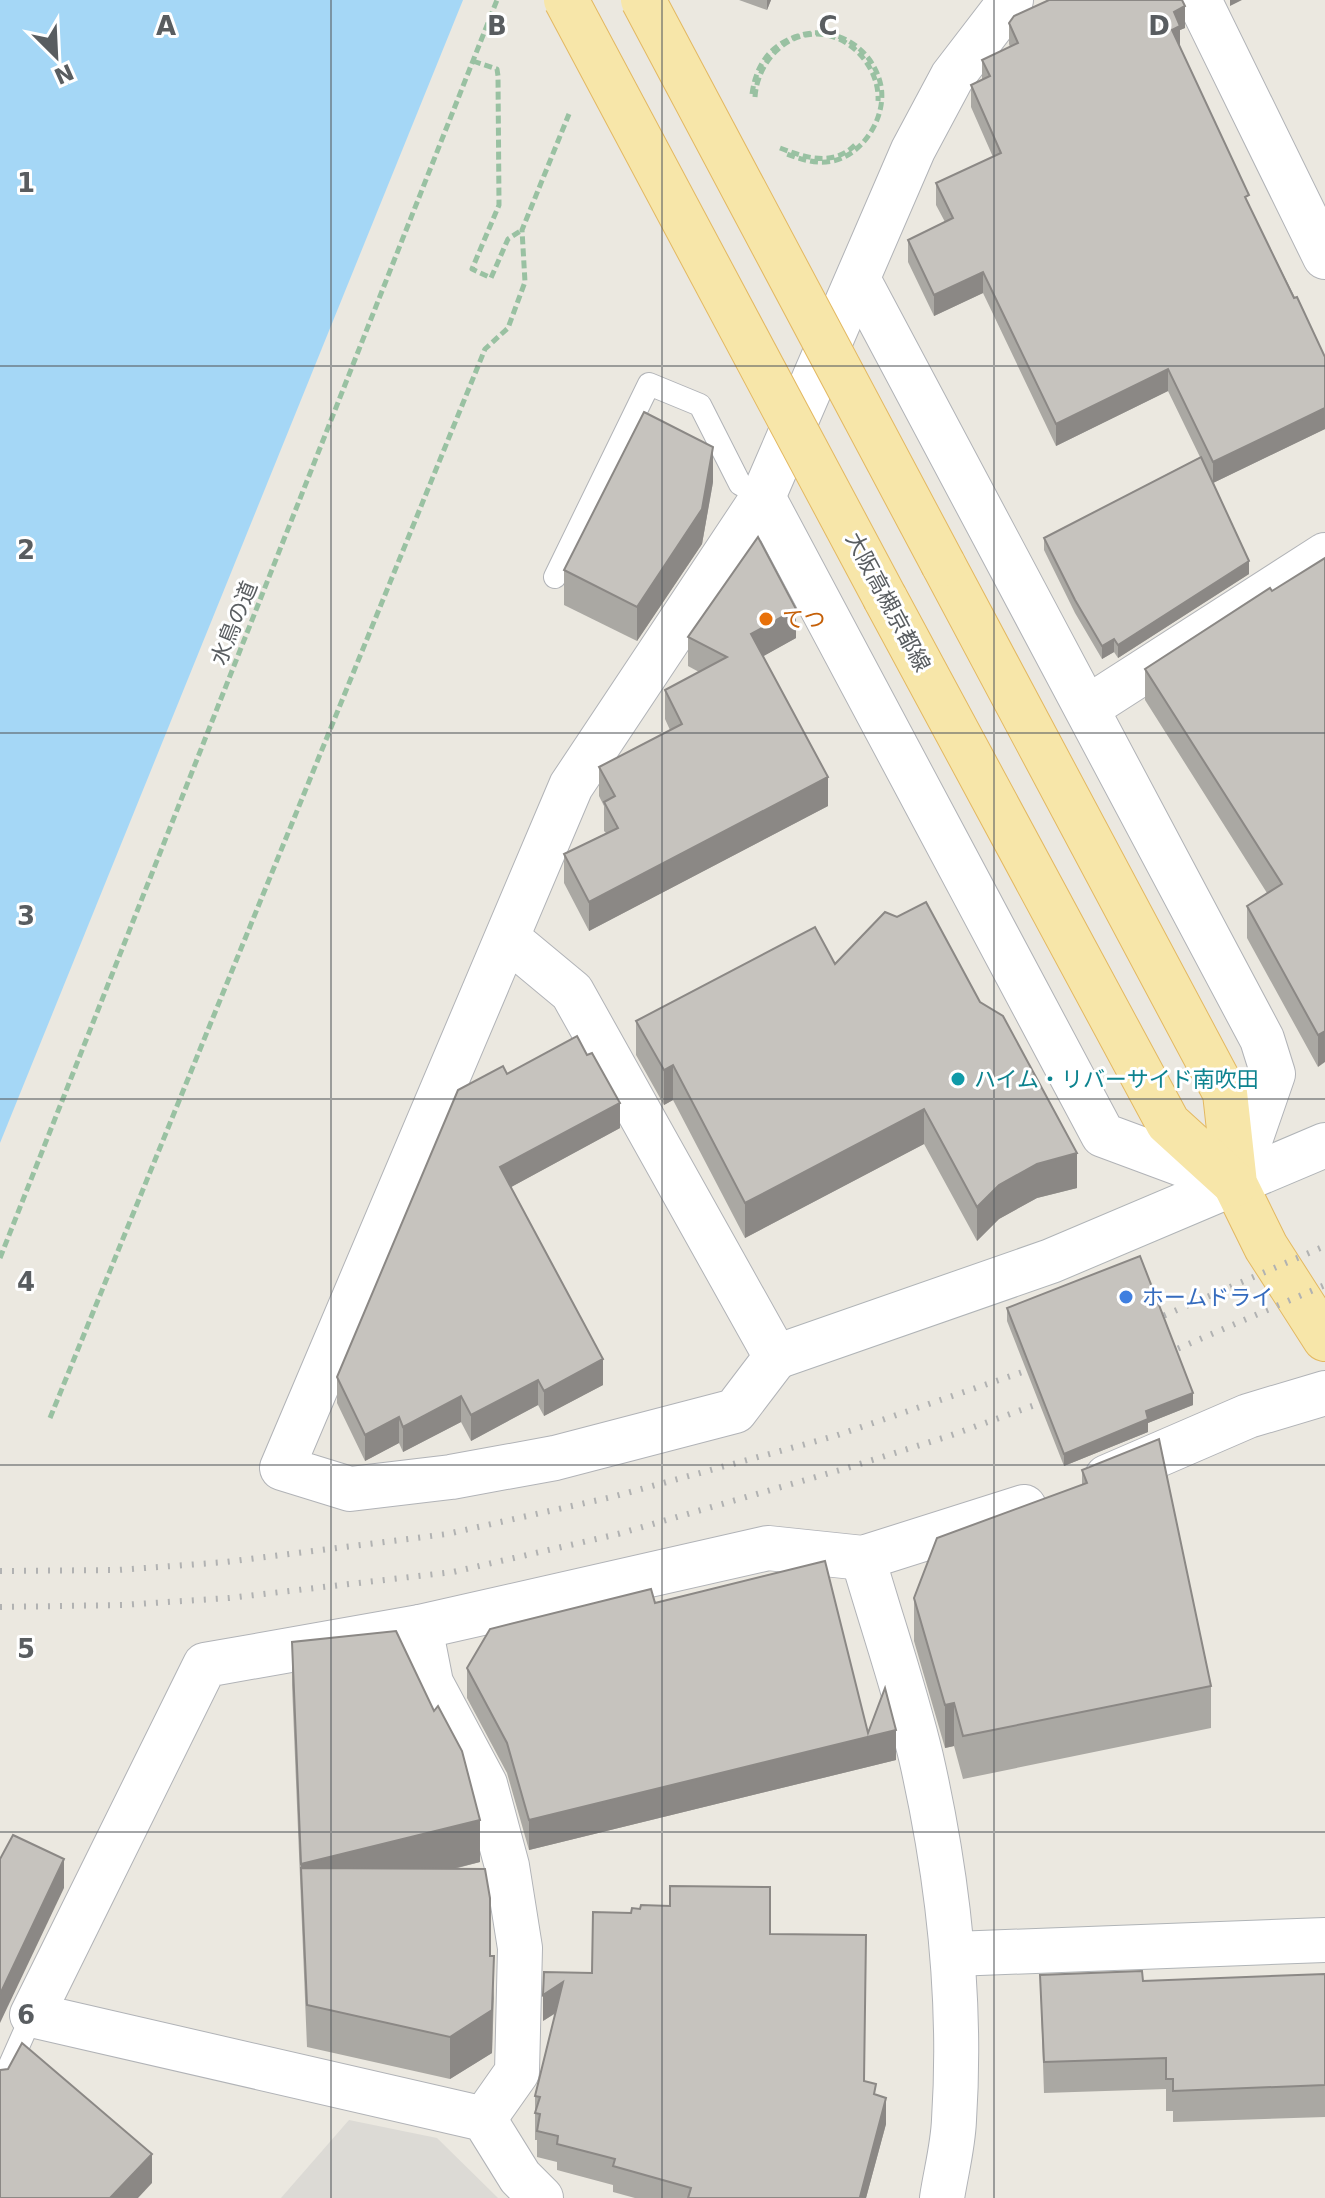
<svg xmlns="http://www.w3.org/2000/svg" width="1325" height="2198" viewBox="0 0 1325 2198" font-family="'DejaVu Sans','Noto Sans JP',sans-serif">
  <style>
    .industrial { fill: #dcdad5 }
    .water { fill: #a5d7f6 }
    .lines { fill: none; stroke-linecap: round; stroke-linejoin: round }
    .lane-casing { stroke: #b1b3b7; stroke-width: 24 }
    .street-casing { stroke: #b1b3b7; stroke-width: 46 }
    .secondary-casing { stroke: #b0b4b7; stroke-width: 46 }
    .primary-casing { stroke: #e3b861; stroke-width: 46 }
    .path { stroke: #99c1a2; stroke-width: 5; stroke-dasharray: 8 4; stroke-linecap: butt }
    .lane { stroke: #fff; stroke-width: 22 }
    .street { stroke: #fff; stroke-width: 44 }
    .secondary { stroke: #fff; stroke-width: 44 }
    .primary { stroke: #f7e6a9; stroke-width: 44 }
    .rail { stroke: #b1b2b2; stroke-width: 6; stroke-dasharray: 2 10; stroke-linecap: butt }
    .primary-bridge-casing { stroke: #e3b861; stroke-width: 46; stroke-linecap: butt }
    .path-bridge { stroke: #99c1a2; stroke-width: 5; stroke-dasharray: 8 4; stroke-linecap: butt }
    .primary-bridge { stroke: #f7e6a9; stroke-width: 44 }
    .wall { fill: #aaa8a3 }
    .shaded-wall { fill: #8b8885 }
    .building { fill: #c6c3be; stroke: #8b8885; stroke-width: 2 }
    .grid { fill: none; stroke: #595d60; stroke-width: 2; stroke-opacity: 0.55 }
    .food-dot { fill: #e8710a; stroke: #fff; stroke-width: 3 }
    .culture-dot { fill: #0f9aa8; stroke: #fff; stroke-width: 3 }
    .shop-dot { fill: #3f7fe0; stroke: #fff; stroke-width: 3 }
    .labels { text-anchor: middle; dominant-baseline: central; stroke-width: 6; stroke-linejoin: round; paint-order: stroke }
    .street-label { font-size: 22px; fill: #595d60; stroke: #fff }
    .food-label { font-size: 22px; fill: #c56008; stroke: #fff; text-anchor: start }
    .culture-label { font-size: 22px; fill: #0d838f; stroke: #fff; text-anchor: start }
    .shop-label { font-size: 22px; fill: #366cbe; stroke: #fff; text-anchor: start }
    .grid-label { font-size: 26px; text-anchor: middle; font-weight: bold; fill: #595d60; stroke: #fff; stroke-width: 6; stroke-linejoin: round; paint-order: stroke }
  </style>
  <rect width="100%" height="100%" fill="#ebe8e0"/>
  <polygon class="industrial" points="349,2120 437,2138 498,2198 281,2198"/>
  <polygon class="water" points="0,0 463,0 0,1143"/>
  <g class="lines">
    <defs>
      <g id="lane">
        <polyline points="555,577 649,384 700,405 740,484 763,497"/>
        <polyline points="0,2087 32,2015"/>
      </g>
      <g id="street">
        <polyline points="1199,0 1325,257"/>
        <polyline points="763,497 1103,1135 1235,1184 1273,1074 1262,1039 858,279"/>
        <polyline points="1087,708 1325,555"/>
        <polyline points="507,938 572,992 776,1357 735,1411 555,1458 451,1477 350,1489 282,1468 571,786 763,497 913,150 952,77 1011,0"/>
        <polyline points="1107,1477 1248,1416 1325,1393"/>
        <path d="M 863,1558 C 882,1624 905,1690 921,1757 C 948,1876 962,1998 954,2120 C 953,2146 946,2172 942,2198"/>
        <polyline points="420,1627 431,1683 485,1784 507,1866 520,1948 517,2072 484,2119"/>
        <polyline points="541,2198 520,2177 484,2119 32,2015 205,1665 420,1627 768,1548 863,1558 1024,1507"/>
      </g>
      <g id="secondary">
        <polyline points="776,1357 1051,1261 1325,1145"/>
        <polyline points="954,1954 1325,1940"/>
      </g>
      <g id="primary">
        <polyline points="943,564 1225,1093 1235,1184 1266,1247 1325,1339"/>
        <polyline points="885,598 1168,1123 1235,1184"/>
      </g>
    </defs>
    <use href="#lane" class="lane-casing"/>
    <use href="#street" class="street-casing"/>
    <use href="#secondary" class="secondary-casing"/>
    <use href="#primary" class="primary-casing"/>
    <g class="path">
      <polyline points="473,61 497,69 498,76 499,205 472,269 491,278 508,239 522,230"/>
      <path d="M 755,97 C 757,66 781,35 815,34 C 850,33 880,68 878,101"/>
      <path d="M 780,148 C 806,158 834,167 856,144"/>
      <polyline points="0,1258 497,0"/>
      <polyline points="50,1418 485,349 508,328 525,282 522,230 569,114"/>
    </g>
    <use href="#lane" class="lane"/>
    <use href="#street" class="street"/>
    <use href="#secondary" class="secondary"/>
    <use href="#primary" class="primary"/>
    <g class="rail">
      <polyline points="1142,1325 1325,1246"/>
      <polyline points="1156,1358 1325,1285"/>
      <polyline points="0,1571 118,1570 226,1562 447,1534 612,1497 835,1436 1049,1363"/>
      <polyline points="0,1607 122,1605 229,1598 453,1572 618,1534 847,1468 949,1436 1060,1396"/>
    </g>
    <defs>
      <g id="primary-bridge">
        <polyline points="566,0 885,598"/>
        <polyline points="643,0 943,564"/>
      </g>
    </defs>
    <use href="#primary-bridge" class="primary-bridge-casing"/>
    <path class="path-bridge" d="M 752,94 C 756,66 769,45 798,36 C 834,24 873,47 881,86 C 887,119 860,160 826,162 C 810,163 798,158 784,153"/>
    <use href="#primary-bridge" class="primary-bridge"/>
  </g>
  <g class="wall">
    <polygon points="739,0 771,0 767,10"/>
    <polygon points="1009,23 1185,28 1180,30 1180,47 1249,206 1325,357 1325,429 1213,483 1249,574 1118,658 1114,652 1102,659 1075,613 1044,550 1044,538 1200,457 1168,391 1056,446 983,293 934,316 908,262 908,240 945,222 936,205 936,183 993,157 971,107 971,85 982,80 982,60 1010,47 1009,44"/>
    <polygon points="713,482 702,544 637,641 564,605 564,570"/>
    <polygon points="1325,558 1318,1067 1247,938 1247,906 1267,893 1145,700 1145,669"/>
    <polygon points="688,637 796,638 763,656 828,806 589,931 564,883 564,854 606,833 604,831 604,806 599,796 599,767 670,730 665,719 665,690 699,672 688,666"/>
    <polygon points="835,964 1077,1188 1037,1198 999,1219 977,1241 924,1144 745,1238 673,1100 664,1105 636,1055 636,1021"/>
    <polygon points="507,1074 620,1128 511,1187 603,1385 544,1416 538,1405 471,1441 461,1422 403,1452 399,1443 365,1461 337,1403 337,1377"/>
    <polygon points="1007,1308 1193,1405 1148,1423 1148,1432 1064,1466 1007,1321"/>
    <polygon points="1082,1470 1211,1686 1211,1728 963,1779 954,1746 945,1748 914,1641 914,1598 1082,1485"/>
    <polygon points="655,1603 868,1733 896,1760 529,1850 507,1773 467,1698 467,1668"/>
    <polygon points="292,1642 480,1862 454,1869 490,1956 494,1998 492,2053 450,2079 307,2047 292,1685"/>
    <polygon points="770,1934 864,2081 876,2095 886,2124 866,2198 635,2198 613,2192 613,2185 557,2170 557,2162 537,2157 537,2140 535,2140 535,2096 556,2013 543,2021 592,1973"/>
    <polygon points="1325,1974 1325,2117 1173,2122 1173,2111 1166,2111 1166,2089 1044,2093 1040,1975 1143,1981"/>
  </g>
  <g class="shaded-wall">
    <polygon points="767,0 771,0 767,10"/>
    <polygon points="1230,0 1242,0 1230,6"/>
    <polygon points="1185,6 1185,28 1180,30 1180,47 1172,30 1174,12"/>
    <polygon points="983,272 983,293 934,316 934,295"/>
    <polygon points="1168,369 1168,391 1056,446 1056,424"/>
    <polygon points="1325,408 1325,429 1213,483 1213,462"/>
    <polygon points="713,447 713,482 702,544 637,641 637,607"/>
    <polygon points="1249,561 1249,574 1118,658 1118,645"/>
    <polygon points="796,609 796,638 751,663 751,634"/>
    <polygon points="1114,639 1114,652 1102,659 1102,646"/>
    <polygon points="828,777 828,806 589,931 589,902"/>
    <polygon points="1325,1031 1325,1062 1318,1067 1318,1035"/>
    <polygon points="673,1065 673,1100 664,1105 664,1070"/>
    <polygon points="620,1103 620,1128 500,1193 500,1167"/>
    <polygon points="924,1109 924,1144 745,1238 745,1203"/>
    <polygon points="1077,1153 1077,1188 1037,1198 999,1219 977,1241 977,1207 999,1185 1037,1164"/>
    <polygon points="603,1359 603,1385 544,1416 544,1391"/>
    <polygon points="538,1380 538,1405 471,1441 471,1415"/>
    <polygon points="1193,1393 1193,1405 1148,1423 1148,1432 1064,1466 1064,1454 1146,1411"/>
    <polygon points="461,1396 461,1422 403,1452 403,1427"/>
    <polygon points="399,1417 399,1443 365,1461 365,1435"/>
    <polygon points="954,1703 954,1746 945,1748 945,1705"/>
    <polygon points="896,1730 896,1760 529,1850 529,1820"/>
    <polygon points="480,1820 480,1862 303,1906 301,1868 301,1907 301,1864"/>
    <polygon points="64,1859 64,1888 0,2023 0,1994"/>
    <polygon points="494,1956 492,2053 450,2079 450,2037"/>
    <polygon points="563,1982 563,2008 543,2021 543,1995"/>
    <polygon points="886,2098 886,2124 866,2198 860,2198"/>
    <polygon points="152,2154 152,2183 138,2198 110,2198"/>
  </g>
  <g class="building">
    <polygon points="1049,0 1182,0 1185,6 1174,12 1180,26 1172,30 1249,195 1245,197 1294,298 1297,297 1325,357 1325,408 1213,462 1168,369 1056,424 983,272 934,295 908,240 953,218 936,183 1001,153 971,85 990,76 982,60 1018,43 1009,23 1014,16"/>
    <polygon points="644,412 713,447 702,509 637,607 564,570"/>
    <polygon points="1201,457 1249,561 1118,645 1114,639 1102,646 1075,600 1044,538"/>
    <polygon points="758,537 796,609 751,634 828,777 589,902 564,854 618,828 604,802 615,796 599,767 682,724 665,690 727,657 688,637"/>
    <polygon points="1325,558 1325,1031 1318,1035 1247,906 1282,884 1145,669 1270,588 1272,591"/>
    <polygon points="926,902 980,1002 1003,1016 1077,1153 1037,1164 999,1185 977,1207 924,1109 745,1203 673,1065 664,1070 636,1021 815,927 835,964 885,912 897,917"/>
    <polygon points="577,1036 587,1055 592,1053 620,1103 500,1167 603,1359 544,1391 538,1380 471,1415 461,1396 403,1427 399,1417 365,1435 337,1377 458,1090 503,1066 507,1074"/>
    <polygon points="1140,1256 1193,1393 1146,1411 1148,1419 1064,1454 1007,1308"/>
    <polygon points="1159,1439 1211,1686 963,1736 954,1703 945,1705 914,1598 937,1538 1087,1483 1082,1470"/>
    <polygon points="825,1561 868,1733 885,1688 896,1730 529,1820 507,1743 467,1668 490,1629 651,1589 655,1603"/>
    <polygon points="396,1631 434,1711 438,1706 462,1751 480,1820 301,1864 292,1642"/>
    <polygon points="13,1835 64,1859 0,1994 0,1859"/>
    <polygon points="301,1868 485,1869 490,1898 490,1956 494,1956 492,2010 450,2037 307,2005"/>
    <polygon points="670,1886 770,1887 770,1934 866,1935 864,2081 876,2084 874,2094 886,2098 860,2197 862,2198 688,2198 691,2188 613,2166 615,2159 557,2144 558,2136 537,2131 540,2114 535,2113 540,2097 535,2096 563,1982 543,1995 544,1972 592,1973 593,1912 631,1913 632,1908 640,1909 641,1905 670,1906"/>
    <polygon points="1142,1971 1143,1981 1325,1974 1325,2085 1173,2091 1173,2079 1166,2079 1166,2058 1044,2062 1040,1975"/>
    <polygon points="22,2043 152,2154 110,2198 0,2198 0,2070 8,2069"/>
  </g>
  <path class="grid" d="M 331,0 L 331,2198M 662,0 L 662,2198M 994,0 L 994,2198M 0,366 L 1325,366M 0,733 L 1325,733M 0,1099 L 1325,1099M 0,1465 L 1325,1465M 0,1832 L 1325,1832"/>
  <circle class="food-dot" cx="766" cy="619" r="8"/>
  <circle class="culture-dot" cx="958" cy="1079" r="8"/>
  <circle class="shop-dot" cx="1126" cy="1297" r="8"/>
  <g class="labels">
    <g class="street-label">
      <text transform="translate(888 602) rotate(62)">大阪高槻京都線</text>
      <text transform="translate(234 623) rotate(-68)">水鳥の道</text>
    </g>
    <g class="food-label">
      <text x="782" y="619">てつ</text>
    </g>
    <g class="culture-label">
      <text x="974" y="1079">ハイム・リバーサイド南吹田</text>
    </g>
    <g class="shop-label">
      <text x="1142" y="1297">ホームドライ</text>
    </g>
  </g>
  <g class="grid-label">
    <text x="166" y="35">A</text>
    <text x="497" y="35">B</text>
    <text x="828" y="35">C</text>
    <text x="1159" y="35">D</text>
    <text x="26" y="192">1</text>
    <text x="26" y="559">2</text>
    <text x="26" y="925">3</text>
    <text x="26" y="1291">4</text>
    <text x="26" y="1658">5</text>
    <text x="26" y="2024">6</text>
  </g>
  <g transform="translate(56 56) rotate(156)" stroke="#ffffff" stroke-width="6" paint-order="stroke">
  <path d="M0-6L14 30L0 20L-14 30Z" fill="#595d60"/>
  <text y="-12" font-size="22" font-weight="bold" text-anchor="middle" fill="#595d60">N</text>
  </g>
</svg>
